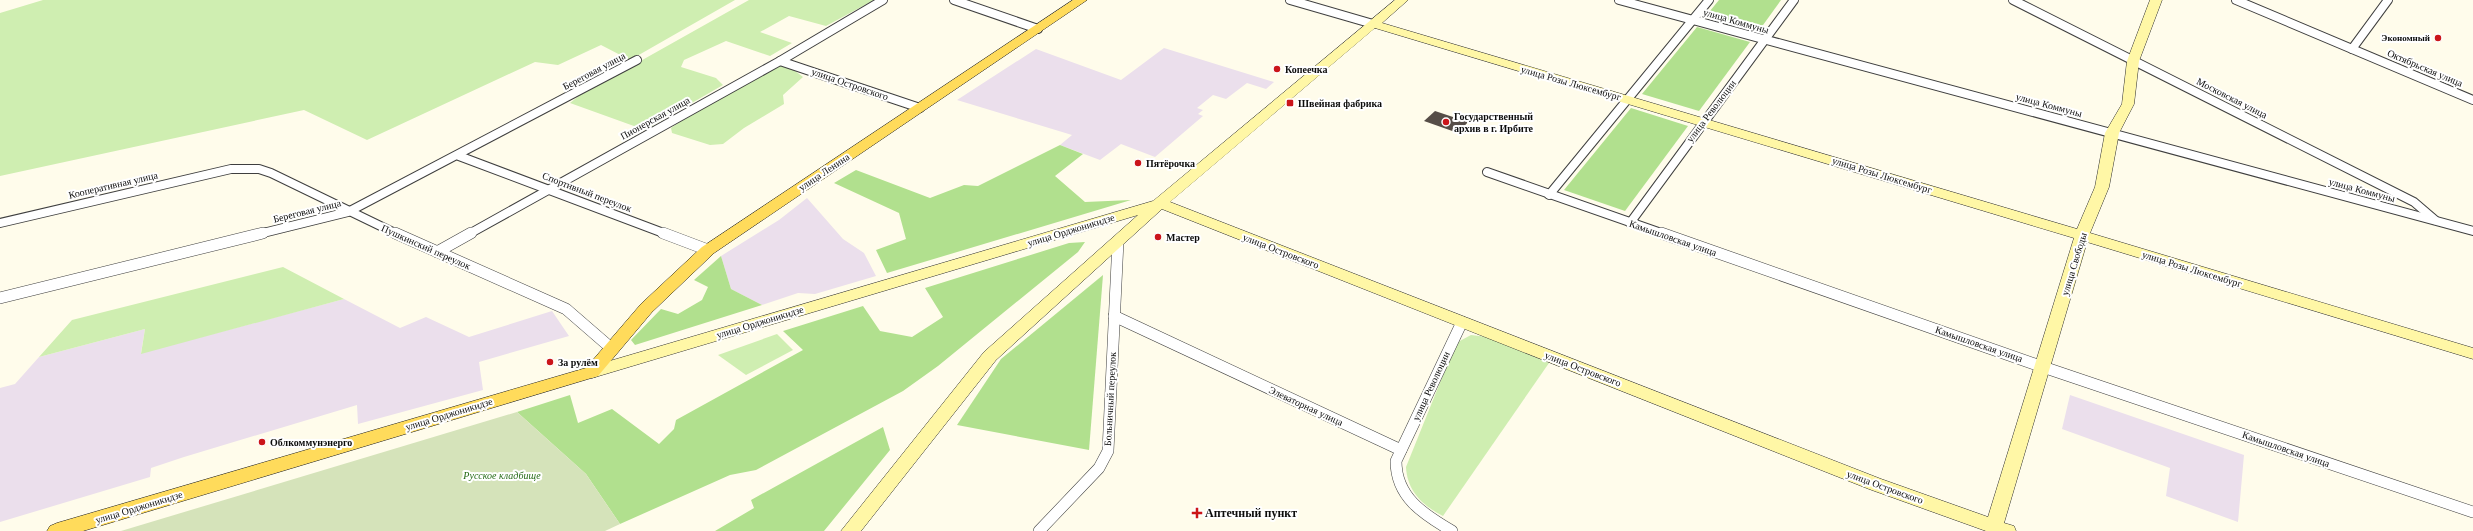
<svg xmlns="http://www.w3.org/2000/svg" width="2473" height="531" viewBox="0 0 2473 531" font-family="Georgia,serif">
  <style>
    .industrial { fill: #ebdfec }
    .green { fill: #cfeeb1 }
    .forest { fill: #b1e08e }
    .cemetery { fill: #d5e3ba }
    .building { fill: #564d47 }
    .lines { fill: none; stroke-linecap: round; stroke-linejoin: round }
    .street-far1-casing { stroke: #3f3f3f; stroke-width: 10 }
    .street-casing { stroke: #3f3f3f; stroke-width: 12 }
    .secondary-casing { stroke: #2e2e2e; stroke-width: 1 }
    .primary-casing { stroke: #1d1d1d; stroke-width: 1 }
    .street-far1 { stroke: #fff; stroke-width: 8 }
    .street { stroke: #fff; stroke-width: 11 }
    .secondary { fill: #fff7a6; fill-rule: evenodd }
    .primary { fill: #ffdb5b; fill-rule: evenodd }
    .poi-dot { fill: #cb151a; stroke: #fff; stroke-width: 1.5 }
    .labels { text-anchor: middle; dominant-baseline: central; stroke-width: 4; stroke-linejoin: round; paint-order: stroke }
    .far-poi-label { font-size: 9px; font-weight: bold; fill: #0c0c0c; stroke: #fff; text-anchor: end }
    .street-label { font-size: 10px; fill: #0c0c0c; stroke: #fff }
    .poi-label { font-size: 10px; font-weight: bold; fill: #0c0c0c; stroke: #fff; text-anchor: start }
    .park-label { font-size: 10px; font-style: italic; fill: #256b16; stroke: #fff }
    .near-poi-label { font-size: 12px; font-weight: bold; fill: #0c0c0c; stroke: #fff; text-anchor: start }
  </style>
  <rect width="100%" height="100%" fill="#fffceb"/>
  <g class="industrial">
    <polygon points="1164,48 1274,82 1266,89 1247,83 1226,99 1213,95 1197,108 1203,110 1198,114 1203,116 1155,157 1121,144 1100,160 1060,145 1072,135 957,100 1036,49 1121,80"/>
    <polygon points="807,198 843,239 864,253 876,276 815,294 798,293 762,305 731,289 721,256 779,220"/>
    <polygon points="344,299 400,328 426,317 469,337 552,311 569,336 479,362 483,390 358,424 357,405 184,457 151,468 150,477 0,522 0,388 15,384 39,357 145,329 141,353"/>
    <polygon points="2070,395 2244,455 2238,522 2166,496 2170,468 2062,429"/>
  </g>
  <g class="green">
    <polygon points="43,0 735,0 630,60 601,45 558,65 535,62 367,140 304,110 0,176 0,13"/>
    <polygon points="749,0 874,0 826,26 789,16 760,32 792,43 770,56 726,41 684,60 681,67 716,78 723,85 645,130 570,103 580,95"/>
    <polygon points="782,65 790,67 803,77 783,95 784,104 744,128 723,144 710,145 672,133 671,128 688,116 772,68"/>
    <polygon points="283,267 344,299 141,354 145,329 39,357 72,320"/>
    <polygon points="777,334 793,350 746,375 718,355"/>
    <path d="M 1471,335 L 1488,337 L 1549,363 L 1443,516 C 1423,506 1407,491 1406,467 L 1456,343 Z"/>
  </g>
  <g class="forest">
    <polygon points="1719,0 1781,0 1758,32 1705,17"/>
    <polygon points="1697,27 1750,42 1699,111 1642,94"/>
    <polygon points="1631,108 1688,126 1625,211 1564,190"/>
    <polygon points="1060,145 1083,154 1055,176 1085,202 1131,200 887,273 876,250 906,239 899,213 834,183 856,170 930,198 964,185 978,186"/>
    <polygon points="1085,242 1078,252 938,366 903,391 756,470 730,475 620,524 586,474 517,412 570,395 578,423 612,409 659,444 674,429 676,420 803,350 783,331 863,306 880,331 912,337 943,317 925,288 1069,243"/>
    <polygon points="721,256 731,289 762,305 635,345 631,340 661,309 678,314 702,300 708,287 694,280"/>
    <polygon points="1103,275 1089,450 957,425 1001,359"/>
    <polygon points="883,427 890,450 824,531 715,531 754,508 751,500"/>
  </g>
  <polygon class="cemetery" points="517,412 586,474 620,524 605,531 121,531"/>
  <polygon class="building" points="1435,111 1468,122 1458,133 1424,121"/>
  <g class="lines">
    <defs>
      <g id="street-far1">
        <polyline points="954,0 1038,29"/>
        <polyline points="1290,0 1373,24"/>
        <polyline points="1619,0 2473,231"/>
        <polyline points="2013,0 2414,202 2435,220"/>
        <polyline points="2236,0 2473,100"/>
        <polyline points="2352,49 2388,0"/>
        <polyline points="780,61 920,108"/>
        <polyline points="459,156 666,234"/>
        <polyline points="1487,172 1664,234"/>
        <polyline points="1549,195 1709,0"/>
        <polyline points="0,223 231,169 259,169 271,173 397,234"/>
        <polyline points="1630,223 1794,0"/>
        <polyline points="259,234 348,212 637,60"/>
        <polyline points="469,234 780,61 883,0"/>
      </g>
      <g id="street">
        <polyline points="395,233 566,309 611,348"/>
        <polyline points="663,233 708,250"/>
        <polyline points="1661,233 2043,367 2473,512"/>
        <polyline points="437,252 471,233"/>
        <polyline points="0,298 263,233"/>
        <polyline points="1114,316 1401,450"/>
        <polyline points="1039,531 1099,468 1108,451 1118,241"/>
        <path d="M 1452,531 C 1423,514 1396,497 1396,461 L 1462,322"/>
      </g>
      <path id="secondary" d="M 1395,0 L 1408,0 L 1382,23 L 2077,229 L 2095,187 L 2105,133 L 2122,104 L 2127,61 L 2150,0 L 2162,0 L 2139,61 L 2134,104 L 2119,133 L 2109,187 L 2090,233 L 2473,348 L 2473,359 L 2087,242 L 2004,523 L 2014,526 L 2016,531 L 1986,531 L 1869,489 L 1162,209 L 996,360 L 861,531 L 841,531 L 984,352 L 1138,215 L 592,378 L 586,376 L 584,372 L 586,368 L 1153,201 ZM 1375,28 L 2074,238 L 1988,517 L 1881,479 L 1170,202 Z"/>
      <polygon id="primary" points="1073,0 1087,0 714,253 652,312 598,376 83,531 47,531 50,526 57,523 586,368 641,304 702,247"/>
    </defs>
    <use href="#street-far1" class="street-far1-casing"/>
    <use href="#street" class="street-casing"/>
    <use href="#secondary" class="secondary-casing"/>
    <use href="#primary" class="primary-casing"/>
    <use href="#street-far1" class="street-far1"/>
    <use href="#street" class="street"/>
    <use href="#secondary" class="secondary"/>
    <use href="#primary" class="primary"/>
  </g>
  <g class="poi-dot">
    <circle cx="2438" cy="38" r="4"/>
    <circle cx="1277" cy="69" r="4"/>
    <rect x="1286" y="99" width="8" height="8" rx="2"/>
    <circle cx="1446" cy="122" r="4"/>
    <circle cx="1138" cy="163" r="4"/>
    <circle cx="1158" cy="237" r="4"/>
    <circle cx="550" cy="362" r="4"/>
    <circle cx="262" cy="442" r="4"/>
    <path d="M1195 507h4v4h4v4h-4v4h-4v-4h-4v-4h4z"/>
  </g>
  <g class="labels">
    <g class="far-poi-label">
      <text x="2430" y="38">Экономный</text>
    </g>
    <g class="street-label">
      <text transform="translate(1736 21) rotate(16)">улица Коммуны</text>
      <text transform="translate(2425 68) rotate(23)">Октябрьская улица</text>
      <text transform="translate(594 71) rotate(-28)">Береговая улица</text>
      <text transform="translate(1571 83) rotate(16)">улица Розы Люксембург</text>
      <text transform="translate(850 84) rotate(19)">улица Островского</text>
      <text transform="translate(2232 98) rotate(27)">Московская улица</text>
      <text transform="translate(2049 105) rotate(15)">улица Коммуны</text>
      <text transform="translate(1711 111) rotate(-53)">улица Революции</text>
      <text transform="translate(655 118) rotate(-29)">Пионерская улица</text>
      <text transform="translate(824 172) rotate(-34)">улица Ленина</text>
      <text transform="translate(1882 175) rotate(17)">улица Розы Люксембург</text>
      <text transform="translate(113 185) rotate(-13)">Кооперативная улица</text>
      <text transform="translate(2362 190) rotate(15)">улица Коммуны</text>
      <text transform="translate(587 192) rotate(21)">Спортивный переулок</text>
      <text transform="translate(307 211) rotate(-14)">Береговая улица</text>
      <text transform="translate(1071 230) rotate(-17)">улица Орджоникидзе</text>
      <text transform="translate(1673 238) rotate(19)">Камышловская улица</text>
      <text transform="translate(426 247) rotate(24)">Пушкинский переулок</text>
      <text transform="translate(1281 251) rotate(21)">улица Островского</text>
      <text transform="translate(2074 264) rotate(-73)">улица Свободы</text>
      <text transform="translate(2192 269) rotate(17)">улица Розы Люксембург</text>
      <text transform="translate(760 322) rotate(-17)">улица Орджоникидзе</text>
      <text transform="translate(1979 344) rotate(19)">Камышловская улица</text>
      <text transform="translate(1583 369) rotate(21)">улица Островского</text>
      <text transform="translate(1431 386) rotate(-65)">улица Революции</text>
      <text transform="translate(1110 399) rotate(-87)">Больничный переулок</text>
      <text transform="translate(1306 406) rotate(25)">Элеваторная улица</text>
      <text transform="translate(449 414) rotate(-17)">улица Орджоникидзе</text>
      <text transform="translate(2286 449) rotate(19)">Камышловская улица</text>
      <text transform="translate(1885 487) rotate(20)">улица Островского</text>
      <text transform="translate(139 507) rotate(-17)">улица Орджоникидзе</text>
    </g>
    <g class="poi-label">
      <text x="1285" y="69">Копеечка</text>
      <text x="1298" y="103">Швейная фабрика</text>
      <text x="1454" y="116">Государственный<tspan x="1454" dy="12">архив в г. Ирбите</tspan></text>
      <text x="1146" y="163">Пятёрочка</text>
      <text x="1166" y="237">Мастер</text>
      <text x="558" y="362">За рулём</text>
      <text x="270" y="442">Облкоммунэнерго</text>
    </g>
    <g class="park-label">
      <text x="502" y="475">Русское кладбище</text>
    </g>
    <g class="near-poi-label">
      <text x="1205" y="513">Аптечный пункт</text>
    </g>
  </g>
</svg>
